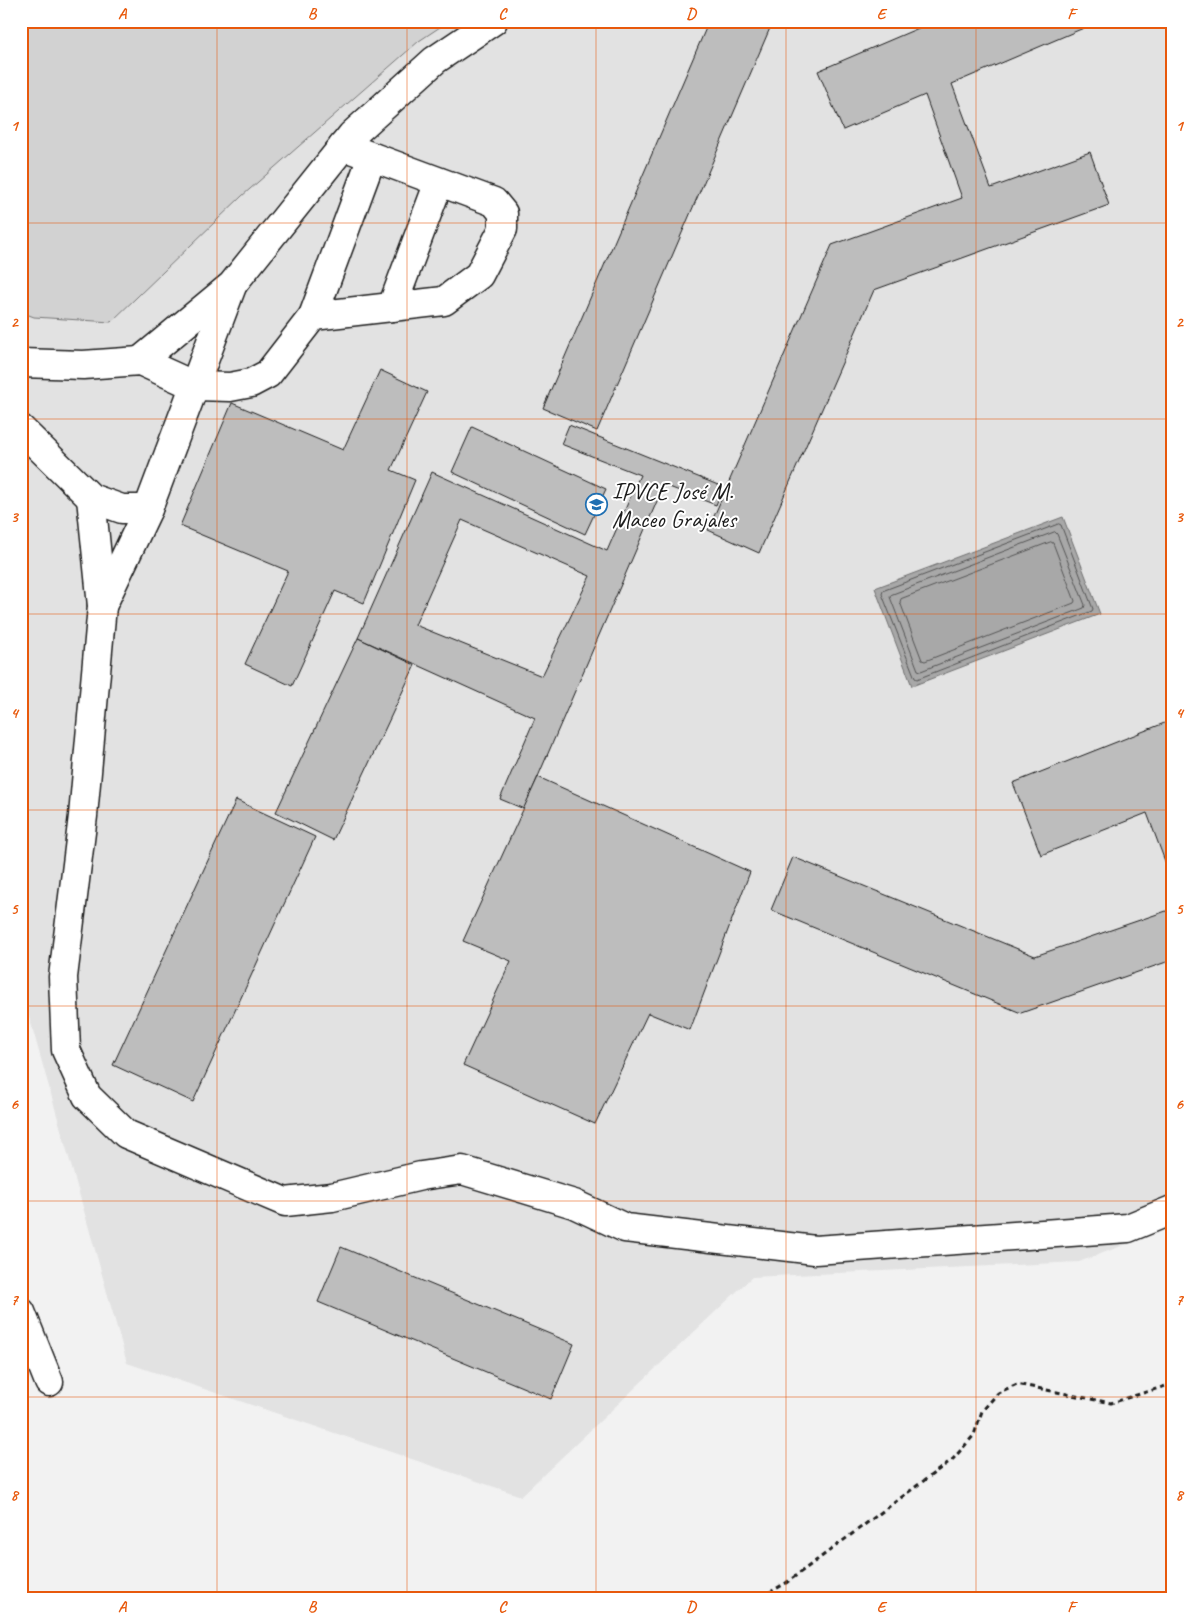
<svg xmlns="http://www.w3.org/2000/svg" width="1193" height="1620" viewBox="0 0 1193 1620" font-family="Caveat,sans-serif">
  <style>
    .built { fill: #e2e2e2 }
    .green { fill: #d2d2d2; stroke: #777 }
    .water { fill: #a8a8a8; stroke: #707070 }
    .lines { fill: none; stroke-linecap: round; stroke-linejoin: round }
    .shore { stroke: #545454; stroke-width: 1 }
    .building { fill: #bdbdbd; stroke: #1c1c1c; fill-rule: evenodd }
    .minor-casing { stroke: #1c1c1c; stroke-width: 31 }
    .path { stroke: #1c1c1c; stroke-width: 3; stroke-dasharray: 5 4; stroke-linecap: butt }
    .minor { stroke: #fff; stroke-width: 28 }
    .grid { fill: none; stroke: #e8590c; stroke-width: 1; stroke-opacity: 0.55 }
    .labels { text-anchor: middle; dominant-baseline: central; stroke-width: 4; stroke-linejoin: round; paint-order: stroke }
    .poi-label { font-size: 24px; fill: #1c1c1c; stroke: #fff; text-anchor: start }
    .neatline { fill: none; stroke: #e8590c; stroke-width: 2 }
    .grid-label { font-size: 16px; text-anchor: middle; font-weight: bold; fill: #e8590c }
  </style>
  <rect width="100%" height="100%" fill="#f2f2f2"/>
  <filter id="ink" filterUnits="userSpaceOnUse"><feTurbulence type="fractalNoise" baseFrequency=".02" numOctaves="2"/><feDisplacementMap in="SourceGraphic" scale="10" xChannelSelector="R" yChannelSelector="G"/><feConvolveMatrix kernelMatrix="1 2 1 2 8 2 1 2 1" color-interpolation-filters="sRGB"/></filter>
  <g filter="url(#ink)">
    <polygon class="built" points="21,21 1172,21 1172,1227 1079,1262 752,1277 521,1496 127,1363 21,988"/>
    <polygon class="green" points="21,21 449,21 419,41 242,196 111,322 34,317 21,312"/>
    <polygon class="water" points="1063,517 1100,614 912,686 875,588"/>
    <g class="lines">
      <g class="shore">
        <polygon points="1059,524 1061,525 1093,609 1092,611 917,679 915,678 882,594 883,591"/>
        <polygon points="1055,532 1057,534 1085,605 1084,608 921,671 918,670 890,597 891,595"/>
        <polygon points="1051,542 1053,543 1075,601 1074,603 925,661 922,660 900,602 901,599"/>
      </g>
    </g>
    <g class="building">
      <polygon points="709,21 773,21 597,431 543,408"/>
      <polygon points="935,21 1100,21 952,84 991,188 1090,152 1109,205 874,290 759,553 708,530 832,245 962,198 925,95 843,130 818,71"/>
      <polygon points="380,370 427,392 391,470 415,480 364,603 335,591 292,686 245,664 288,571 180,526 232,403 343,450"/>
      <path d="M 569,425 L 723,487 L 716,505 L 664,485 L 524,809 L 500,799 L 535,718 L 358,638 L 432,472 L 607,551 L 640,475 L 561,444 ZM 462,520 L 590,576 L 542,676 L 415,625 Z"/>
      <polygon points="472,427 606,489 585,534 452,472"/>
      <polygon points="358,638 415,665 333,840 276,812"/>
      <polygon points="1172,720 1172,804 1170,804 1172,809 1172,880 1147,813 1041,855 1013,783"/>
      <polygon points="538,777 750,872 690,1030 648,1013 595,1124 463,1065 511,961 463,941"/>
      <polygon points="236,800 315,837 193,1102 113,1065"/>
      <polygon points="793,857 1035,956 1172,909 1172,960 1021,1013 771,910"/>
      <polygon points="341,1247 574,1344 551,1399 318,1302"/>
    </g>
    <g class="lines">
      <defs>
        <g id="minor">
          <polyline points="392,307 439,182"/>
          <polyline points="313,316 372,157"/>
          <polyline points="140,361 232,285 352,135 435,60 493,21"/>
          <polyline points="21,363 83,365 140,361 195,386 230,387 251,383 268,374 313,316 444,301 479,275 503,229 503,213 494,202 343,146"/>
          <polyline points="21,429 91,498 122,509 148,509 232,286"/>
          <polyline points="91,498 102,606 83,816 63,977 66,1050 87,1096 126,1134 285,1202 332,1197 421,1176 462,1170 574,1204 625,1228 815,1250 1128,1228 1172,1210"/>
          <polyline points="102,606 148,509"/>
          <polyline points="21,1312 49,1382"/>
        </g>
      </defs>
      <use href="#minor" class="minor-casing"/>
      <polyline class="path" points="764,1599 765,1595 786,1583 953,1459 974,1435 982,1411 998,1393 1017,1384 1111,1403 1172,1384"/>
      <use href="#minor" class="minor"/>
    </g>
  </g>
  <path class="grid" d="M 217,21 L 217,1599M 407,21 L 407,1599M 596,21 L 596,1599M 786,21 L 786,1599M 976,21 L 976,1599M 21,223 L 1172,223M 21,419 L 1172,419M 21,614 L 1172,614M 21,810 L 1172,810M 21,1006 L 1172,1006M 21,1201 L 1172,1201M 21,1397 L 1172,1397"/>
  <defs>
    <symbol id="school-ring" viewBox="-11 -11 22 22"><circle r="9.5" fill="#fff" stroke="#1f6fb2" stroke-width="1.5"/><path d="M0-5L7-2L0 1L-7-2ZM-4 1L0 2.5L4 1V4Q0 6-4 4Z" fill="#1f6fb2"/></symbol>
  </defs>
  <g fill-rule="evenodd">
    <use href="#school-ring" x="584" y="492" width="25" height="25"/>
  </g>
  <g class="labels">
    <g class="poi-label">
      <text x="612" y="491">IPVCE José M.<tspan x="612" dy="28">Maceo Grajales</tspan></text>
    </g>
  </g>
  <rect width="1193" height="1620" fill="none" stroke="#fff" stroke-width="55"/>
  <rect x="28" y="28" width="1138" height="1564" class="neatline"/>
  <g class="grid-label">
    <text x="122" y="19">A</text>
    <text x="312" y="19">B</text>
    <text x="502" y="19">C</text>
    <text x="691" y="19">D</text>
    <text x="881" y="19">E</text>
    <text x="1071" y="19">F</text>
    <text x="14" y="131">1</text>
    <text x="1179" y="131">1</text>
    <text x="14" y="327">2</text>
    <text x="1179" y="327">2</text>
    <text x="14" y="522">3</text>
    <text x="1179" y="522">3</text>
    <text x="14" y="718">4</text>
    <text x="1179" y="718">4</text>
    <text x="14" y="914">5</text>
    <text x="1179" y="914">5</text>
    <text x="14" y="1109">6</text>
    <text x="1179" y="1109">6</text>
    <text x="14" y="1305">7</text>
    <text x="1179" y="1305">7</text>
    <text x="14" y="1500">8</text>
    <text x="1179" y="1500">8</text>
    <text x="122" y="1612">A</text>
    <text x="312" y="1612">B</text>
    <text x="502" y="1612">C</text>
    <text x="691" y="1612">D</text>
    <text x="881" y="1612">E</text>
    <text x="1071" y="1612">F</text>
  </g>
</svg>
